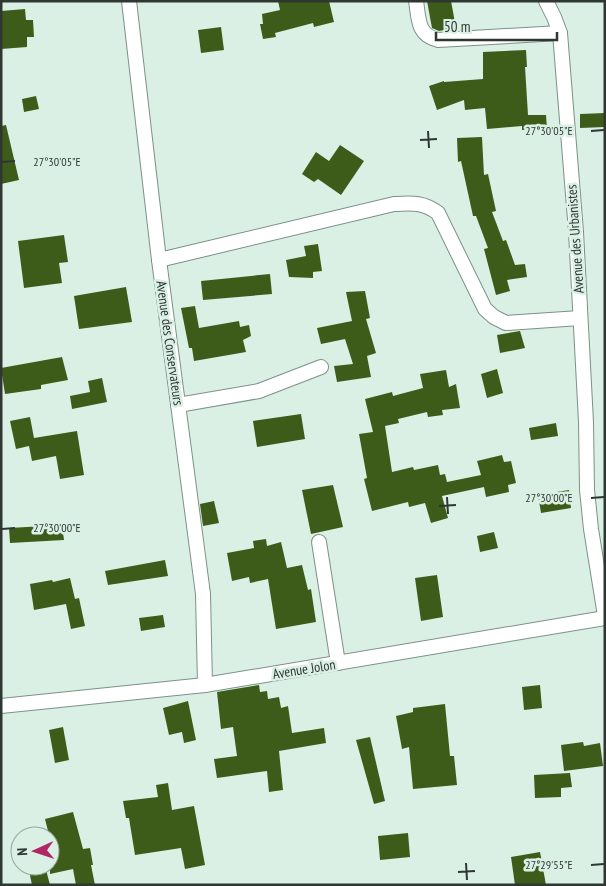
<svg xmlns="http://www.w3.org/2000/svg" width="606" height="886" viewBox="0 0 606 886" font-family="'PT Sans Narrow',sans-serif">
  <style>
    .building { fill: #3e5c19 }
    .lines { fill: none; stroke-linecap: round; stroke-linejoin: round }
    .street-casing { stroke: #7d9187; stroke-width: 16 }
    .street { stroke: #fff; stroke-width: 14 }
    .ticks { fill: none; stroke: #2f3733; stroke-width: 2 }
    .labels { text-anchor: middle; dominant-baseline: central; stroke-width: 5; stroke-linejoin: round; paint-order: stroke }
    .street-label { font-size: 14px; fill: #2f3733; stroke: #dbf0e5 }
    .ticks-label { font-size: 12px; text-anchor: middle; fill: #2f3733; stroke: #dbf0e5; stroke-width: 5; stroke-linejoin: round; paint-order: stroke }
  </style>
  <rect width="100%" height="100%" fill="#dbf0e5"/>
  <g class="building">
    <polygon points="278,1 329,1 334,22 314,27 313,23 275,33 276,37 263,39 260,24 263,24 262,14 280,10"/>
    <polygon points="427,1 451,1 456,28 439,31 432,28"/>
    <polygon points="25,9 26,20 33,20 34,37 27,37 27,47 1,49 1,11"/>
    <polygon points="221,27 224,50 201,53 198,30"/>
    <polygon points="526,50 527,67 525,67 528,115 546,115 547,129 522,130 522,126 487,129 485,108 465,110 464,100 437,110 429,86 444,81 444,82 483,79 483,52"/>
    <polygon points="36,96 39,109 24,112 22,99"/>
    <polygon points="605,113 605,127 580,128 580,114"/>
    <polygon points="6,125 19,180 1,184 1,126"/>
    <polygon points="482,137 484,175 488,174 496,211 492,212 503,241 506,240 515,265 525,264 527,277 507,280 510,291 496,295 484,249 488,248 476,216 473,216 461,161 458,162 457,138"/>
    <polygon points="340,145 364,161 341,195 318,179 314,182 302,174 316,152 329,161"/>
    <polygon points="64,235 68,262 59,263 62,283 24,288 18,241"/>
    <polygon points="318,244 322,271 313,272 313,278 289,277 286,260 306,256 304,246"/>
    <polygon points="270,274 272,294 203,300 201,281"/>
    <polygon points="126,287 132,322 79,329 74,296"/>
    <polygon points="365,291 370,318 366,319 376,353 367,356 371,377 337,382 334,366 353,364 345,339 321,344 317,328 352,321 346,292"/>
    <polygon points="195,306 199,328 239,321 240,327 249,325 251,336 243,340 246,352 194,361 192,348 189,348 181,308"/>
    <polygon points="520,331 525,348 500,353 497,335"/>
    <polygon points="62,357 68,380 41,385 41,389 5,394 1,368"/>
    <polygon points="497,369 503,393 487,398 481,374"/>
    <polygon points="446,370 449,387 456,384 460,408 442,410 443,415 428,417 427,412 398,419 399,423 385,426 392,472 413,467 414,470 438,465 440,475 445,474 447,482 481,475 477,461 502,455 504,462 511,461 516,483 508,485 509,492 486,497 484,487 442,496 448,518 431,523 425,503 409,507 408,502 372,511 364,479 367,478 359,434 373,432 365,399 392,392 393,396 423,388 420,374"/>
    <polygon points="102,378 107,402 72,409 70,396 90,392 88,381"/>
    <polygon points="301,414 305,439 257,447 253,421"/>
    <polygon points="30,417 34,438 77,431 84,475 60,479 56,456 32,461 29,446 16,449 10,421"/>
    <polygon points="556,423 558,436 531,440 529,428"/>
    <polygon points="333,485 343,527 311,534 302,490"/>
    <polygon points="569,490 571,508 541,513 538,495"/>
    <polygon points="214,501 219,523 203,526 200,504"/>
    <polygon points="62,525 64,540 10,543 9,528"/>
    <polygon points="494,532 498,548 480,552 477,536"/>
    <polygon points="266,539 267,546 281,542 287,568 302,565 308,590 311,589 316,622 276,629 268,579 250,583 249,577 232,581 227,553 254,548 253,541"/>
    <polygon points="165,560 168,576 108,585 105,571"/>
    <polygon points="437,575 443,617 421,621 415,578"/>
    <polygon points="70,578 75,599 79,598 85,626 71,629 66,604 34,610 30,584 52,580 53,582"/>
    <polygon points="163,615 165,627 141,631 139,618"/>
    <polygon points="259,685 260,692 267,691 268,699 279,697 281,708 288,706 292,733 324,728 326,743 279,751 283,790 269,792 267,771 217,778 214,759 237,756 233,727 221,729 217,692"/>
    <polygon points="540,685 542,708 524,710 522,687"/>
    <polygon points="188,701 196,740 184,743 182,732 169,735 163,708"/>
    <polygon points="445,704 450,756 454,756 457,785 413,789 409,747 402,749 396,716 413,712 413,708"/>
    <polygon points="63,727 69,760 55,763 49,730"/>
    <polygon points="370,737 385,801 374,804 356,740"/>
    <polygon points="583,742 584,746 600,743 603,766 564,771 561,745"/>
    <polygon points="570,773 572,787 561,788 561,797 535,798 534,775"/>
    <polygon points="168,783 172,810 194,806 205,865 185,869 181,848 135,855 129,818 126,818 123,801 158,797 156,785"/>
    <polygon points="73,812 83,849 90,848 93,865 91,865 95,885 76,885 73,869 50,874 50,856 54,855 45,819"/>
    <polygon points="408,833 410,857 380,860 378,836"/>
    <polygon points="540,852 546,885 515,885 511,857"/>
    <polygon points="28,866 45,866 50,885 32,885"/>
  </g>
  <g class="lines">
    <defs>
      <g id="street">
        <polyline points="129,1 159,260 203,594 205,685"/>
        <path d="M 416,1 C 419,19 417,35 438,40 L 560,33 L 576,232 L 586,422 L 587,490 L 591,529 L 605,616"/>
        <polyline points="546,1 554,17 560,33"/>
        <path d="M 159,260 L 394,204 C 413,203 423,202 438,213 L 485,309 L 494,317 L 506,323 L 580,318"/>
        <polyline points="178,405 259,391 321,367"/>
        <polyline points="319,542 338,663"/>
        <polyline points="1,706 205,685 605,618"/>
      </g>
    </defs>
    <use href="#street" class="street-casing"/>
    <use href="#street" class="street"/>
  </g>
  <path class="ticks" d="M 428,131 L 429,148M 591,131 L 604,130M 420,140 L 437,139M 2,162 L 15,161M 447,497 L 448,514M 591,498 L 604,497M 439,506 L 456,505M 2,529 L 15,528M 466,863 L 467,880M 591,865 L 604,864M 458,872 L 475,871"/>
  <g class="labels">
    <g class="street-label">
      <text transform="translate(575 239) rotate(-94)">Avenue des Urbanistes</text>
      <text transform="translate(170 343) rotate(82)">Avenue des Conservateurs</text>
      <text transform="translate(304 669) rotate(-9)">Avenue Jolon</text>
    </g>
  </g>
  <g class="ticks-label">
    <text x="549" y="135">27°30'05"E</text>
    <text x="57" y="166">27°30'05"E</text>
    <text x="549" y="502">27°30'00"E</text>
    <text x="57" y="532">27°30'00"E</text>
    <text x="549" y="869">27°29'55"E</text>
  </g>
  <rect width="606" height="886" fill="none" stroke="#2f3733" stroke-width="5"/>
  <g transform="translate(35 851) rotate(267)"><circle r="24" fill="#dbf0e5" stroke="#96a69e"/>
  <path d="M0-4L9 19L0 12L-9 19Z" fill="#b02767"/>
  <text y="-8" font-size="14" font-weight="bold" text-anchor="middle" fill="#2f3733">N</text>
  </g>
  <path d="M436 32v8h121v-8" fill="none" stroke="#2f3733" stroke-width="2.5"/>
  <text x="444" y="32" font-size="15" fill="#2f3733" stroke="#dbf0e5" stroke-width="4" paint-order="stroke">50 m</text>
</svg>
